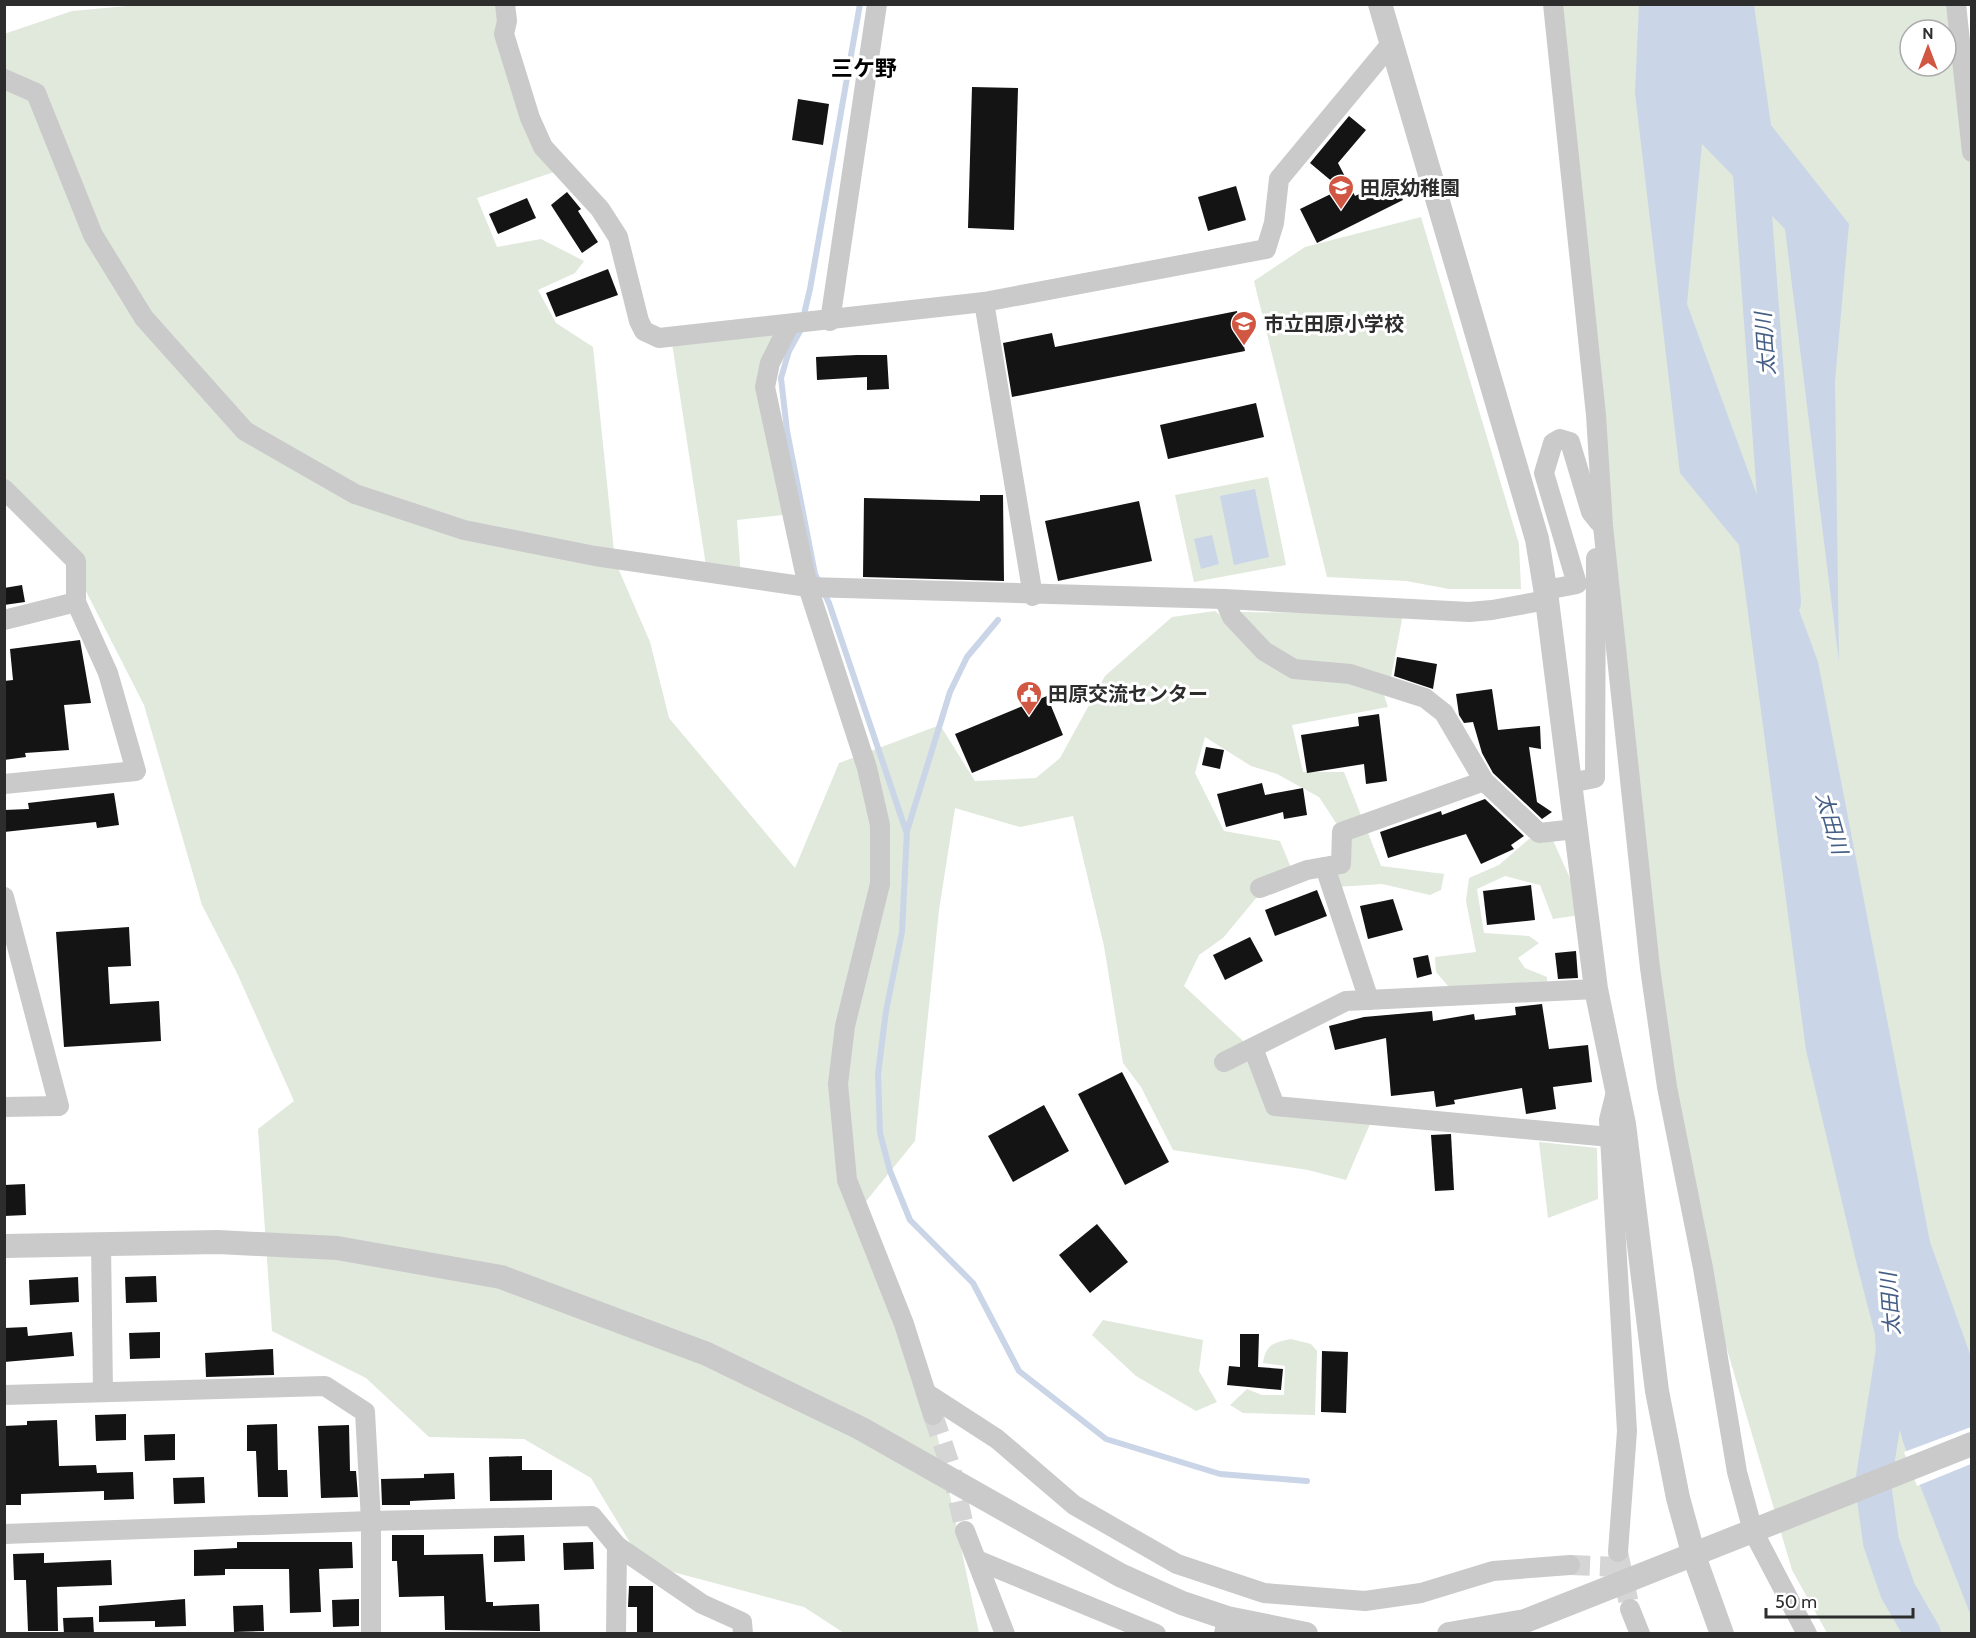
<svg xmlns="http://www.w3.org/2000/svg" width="1976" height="1638" viewBox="0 0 1976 1638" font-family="Cabin,'Noto Sans JP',sans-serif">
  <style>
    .green { fill: #e0e9dc; fill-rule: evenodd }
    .water { fill: #cad5e7 }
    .pier { fill: #fff }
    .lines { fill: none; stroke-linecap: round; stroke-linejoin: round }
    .stream { stroke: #cad5e7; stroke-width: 6 }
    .river { stroke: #cad5e7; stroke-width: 36 }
    .building { fill: #141414 }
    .minor-tunnel { stroke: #d5d5d5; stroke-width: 20; stroke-dasharray: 20 10; stroke-linecap: butt }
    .minor { stroke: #cacaca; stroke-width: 20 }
    .tertiary { stroke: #cacaca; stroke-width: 24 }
    .labels { text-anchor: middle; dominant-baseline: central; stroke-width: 6; stroke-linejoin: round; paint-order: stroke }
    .poi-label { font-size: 20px; font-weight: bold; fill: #2d2d2d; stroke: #fff; text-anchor: start }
    .water-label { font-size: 21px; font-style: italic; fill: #455e85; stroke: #fff }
    .quarter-label { font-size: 22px; font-weight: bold; fill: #000; stroke: #fff }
  </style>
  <rect width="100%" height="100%" fill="#fff"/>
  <g class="green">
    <polygon points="139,5 508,5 504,34 563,169 477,198 497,247 541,239 584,261 575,273 538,290 556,323 593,347 615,561 650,642 669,718 795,868 839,763 940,725 975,781 1036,778 1060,758 1105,676 1172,617 1215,611 1270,652 1241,612 1403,614 1389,688 1381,686 1388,707 1292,725 1303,772 1344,772 1381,866 1444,874 1441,890 1430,895 1382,884 1337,887 1325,867 1341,864 1342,832 1319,797 1277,774 1251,766 1205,737 1195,773 1224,831 1280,841 1294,875 1262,891 1223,938 1199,955 1184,986 1255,1052 1275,1106 1370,1124 1346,1180 1308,1170 1173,1150 1141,1087 1123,1063 1104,946 1073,816 1020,827 955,808 939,910 915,1141 858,1211 933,1415 979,1633 844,1633 804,1607 643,1564 591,1478 524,1439 429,1437 366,1378 272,1331 258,1129 294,1101 237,973 202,905 144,705 66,552 5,479 4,34 72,11"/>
    <path d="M 1554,5 L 1956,5 L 1972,157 L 1971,1633 L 1827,1633 L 1792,1570 L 1703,1268 L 1651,979 ZM 1910,30 L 1946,30 L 1946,66 L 1910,66 Z"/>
    <polygon points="1421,217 1519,544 1521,589 1449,589 1406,581 1327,577 1254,281 1305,247"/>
    <polygon points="785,333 767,379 792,514 737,520 741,577 707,572 671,337"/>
    <polygon points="1268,477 1286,565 1194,582 1175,495"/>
    <polygon points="1551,836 1586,914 1553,919 1540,885 1505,876 1477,889 1484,933 1529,936 1539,943 1518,958 1525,968 1547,977 1547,991 1454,993 1436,972 1435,957 1476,952 1466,901 1469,878 1499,865 1529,839"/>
    <polygon points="1539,1142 1597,1148 1598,1199 1548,1218"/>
    <polygon points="1103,1320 1203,1340 1199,1371 1217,1402 1196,1411 1136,1376 1092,1335"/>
    <path d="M 1291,1339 L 1311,1344 L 1317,1351 L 1315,1415 L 1243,1413 L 1230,1405 L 1247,1389 L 1262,1395 L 1284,1395 L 1285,1366 L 1263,1363 C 1266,1344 1273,1343 1291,1339 Z"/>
  </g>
  <g class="water">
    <polygon points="1639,5 1754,5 1771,125 1849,224 1835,381 1839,662 1785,229 1702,144 1687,304 1818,662 1930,1242 1971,1357 1971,1616 1903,1442 1857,1265 1806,1050 1739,545 1680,473 1635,93"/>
    <polygon points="1255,489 1269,557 1234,565 1220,496"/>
    <polygon points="1212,535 1219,564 1201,569 1194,539"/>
  </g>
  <polygon class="pier" points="1971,1427 1971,1464 1917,1486 1904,1452"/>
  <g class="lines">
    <g class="stream">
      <polyline points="860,4 810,289 800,331 789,351 781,378 787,431 815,574 829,603 906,831"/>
      <polyline points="998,620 967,657 950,692 907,831 902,932 886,1011 878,1074 880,1133 890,1171 910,1220 973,1283 1019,1371 1106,1439 1220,1474 1307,1481"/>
    </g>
    <g class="river">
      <polyline points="1749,148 1783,602"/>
      <polyline points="1893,1338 1894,1350 1873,1484 1881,1542 1898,1591 1923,1634"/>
    </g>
  </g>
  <g class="building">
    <polygon points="972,87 1018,88 1014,230 968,228"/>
    <polygon points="798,99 829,104 823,145 792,140"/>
    <polygon points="1349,116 1366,130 1338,163 1355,196 1392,178 1403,200 1317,243 1300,209 1341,189 1310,163"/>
    <polygon points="1236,186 1246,220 1208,231 1198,197"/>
    <polygon points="567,192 581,209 578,211 598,242 582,253 551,205"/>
    <polygon points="527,198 536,218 498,234 489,214"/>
    <polygon points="608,269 618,295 556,317 546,293"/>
    <polygon points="1237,311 1245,351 1012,397 1003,343 1052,333 1055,347"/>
    <polygon points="857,355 887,355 889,389 867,390 867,377 817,380 816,357"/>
    <polygon points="1256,403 1264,437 1168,459 1160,425"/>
    <polygon points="980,495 1003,495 1004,581 863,577 864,498 980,501"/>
    <polygon points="1139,501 1152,561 1058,581 1045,521"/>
    <polygon points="22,585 25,602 4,605 4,588"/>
    <polygon points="80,640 91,703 64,705 69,750 25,753 26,757 4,760 4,681 13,680 10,649"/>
    <polygon points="1397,657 1437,664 1433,689 1394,676"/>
    <polygon points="1492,689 1498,730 1540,726 1541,749 1529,747 1537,802 1552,812 1542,819 1493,773 1482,753 1473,722 1464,723 1459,715 1456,694"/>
    <polygon points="1047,696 1063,735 972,773 955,734"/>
    <polygon points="1379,714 1387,781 1366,784 1364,764 1307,773 1301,735 1359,726 1358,717"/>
    <polygon points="1206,747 1224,750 1220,769 1202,765"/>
    <polygon points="1262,783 1265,795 1303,788 1307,815 1284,819 1283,812 1226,827 1217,794"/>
    <polygon points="114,793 119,825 97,828 96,822 4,832 4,810 29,809 28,803"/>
    <polygon points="1485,799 1524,836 1511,845 1514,849 1481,864 1466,834 1388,858 1380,832 1441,811 1442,815"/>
    <polygon points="1531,885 1535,920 1487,925 1483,891"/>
    <polygon points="1317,890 1327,916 1275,936 1265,910"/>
    <polygon points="1393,899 1403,930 1368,939 1360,906"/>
    <polygon points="129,927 131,966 108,967 110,1004 159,1001 161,1041 64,1047 56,932"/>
    <polygon points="1250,937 1263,961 1225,980 1213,955"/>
    <polygon points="1576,951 1578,978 1558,979 1555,953"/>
    <polygon points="1428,955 1432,974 1417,978 1413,958"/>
    <polygon points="1542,1004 1549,1049 1588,1045 1592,1082 1553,1087 1556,1109 1526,1114 1522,1088 1454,1100 1455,1104 1436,1107 1434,1091 1391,1096 1386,1038 1335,1050 1329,1026 1364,1017 1432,1011 1433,1021 1474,1014 1475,1020 1516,1015 1515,1007"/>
    <polygon points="1122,1072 1169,1162 1125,1185 1078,1094"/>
    <polygon points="1044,1105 1069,1151 1013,1182 988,1136"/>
    <polygon points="1451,1134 1454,1190 1435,1191 1431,1135"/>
    <polygon points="25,1184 26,1215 4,1216 4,1185"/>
    <polygon points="1097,1224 1128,1262 1090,1293 1059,1255"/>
    <polygon points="156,1276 157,1302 126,1303 125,1277"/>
    <polygon points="78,1277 79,1302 30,1305 29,1280"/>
    <polygon points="27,1327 28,1336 72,1332 74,1356 4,1362 4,1328"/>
    <polygon points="160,1332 160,1358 130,1359 129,1333"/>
    <polygon points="1240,1334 1259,1334 1258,1367 1283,1369 1281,1390 1227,1385 1229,1366 1240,1367"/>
    <polygon points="273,1349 274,1375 206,1377 205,1353"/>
    <polygon points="1322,1351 1348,1352 1346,1413 1321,1412"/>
    <polygon points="126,1414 126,1440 96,1441 95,1415"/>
    <polygon points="57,1420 59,1466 96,1465 97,1473 133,1472 134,1499 104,1500 104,1491 21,1494 21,1505 4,1505 4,1426 27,1425 27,1421"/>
    <polygon points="277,1424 278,1470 287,1470 288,1497 258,1497 256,1451 247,1451 247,1425"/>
    <polygon points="349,1425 350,1471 356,1471 358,1497 321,1498 318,1426"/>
    <polygon points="175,1434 175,1460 145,1461 144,1435"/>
    <polygon points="522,1456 522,1470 552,1470 552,1500 490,1501 489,1457"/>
    <polygon points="454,1473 455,1499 410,1501 410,1505 382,1505 381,1479 424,1478 424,1474"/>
    <polygon points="204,1477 205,1503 174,1504 173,1478"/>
    <polygon points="392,1535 424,1535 424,1555 483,1554 486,1602 493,1602 493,1606 539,1604 540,1631 445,1630 444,1596 399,1597 397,1561 392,1561"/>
    <polygon points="524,1535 525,1561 494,1562 494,1536"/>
    <polygon points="237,1542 352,1542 353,1568 319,1569 321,1612 290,1613 289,1569 225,1569 225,1575 194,1576 194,1550 237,1548"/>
    <polygon points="593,1542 594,1569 564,1570 563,1543"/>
    <polygon points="44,1553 44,1563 111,1560 112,1585 57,1587 58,1631 28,1631 26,1580 14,1580 13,1554"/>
    <polygon points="629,1586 653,1586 653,1634 637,1634 637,1607 628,1607"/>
    <polygon points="185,1599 186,1626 155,1627 155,1621 99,1622 99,1606"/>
    <polygon points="359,1599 359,1626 333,1627 332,1600"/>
    <polygon points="263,1605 264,1631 234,1632 233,1606"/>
    <polygon points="93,1617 94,1634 64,1634 63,1618"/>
  </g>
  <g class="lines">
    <g class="minor-tunnel">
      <polyline points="933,1415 951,1468 965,1531"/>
      <polyline points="1618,1552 1630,1609"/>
      <polyline points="1570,1565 1621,1567"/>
    </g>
    <g class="minor">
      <polyline points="505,4 507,21 504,34 530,118 543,147 600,209 618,237 639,321 644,331 659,338 984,302 1266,249 1274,223 1279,179 1391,44"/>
      <polyline points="1553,4 1596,415 1603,526 1650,968 1667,1087 1703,1268 1737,1472 1753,1531 1807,1634"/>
      <polyline points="1956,4 1972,152"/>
      <polyline points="4,79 36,93 93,235 144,318 245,431 355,494 464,530 595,556 808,587 1224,599 1469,612 1492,610 1547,600"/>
      <polyline points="984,302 1033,596"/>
      <polyline points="830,321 877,4"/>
      <polyline points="789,325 770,363 765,387 808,587 867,768 880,825 880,884 845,1026 838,1084 847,1180 904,1324 933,1415"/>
      <polyline points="4,489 76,561 76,602 108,673 136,771 4,784"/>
      <polyline points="1546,590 1577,584 1544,473 1553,443 1560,439 1570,442 1591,512 1599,522"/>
      <polyline points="1224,599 1232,617 1264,651 1294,669 1350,674 1425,698 1444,713 1484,781 1539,833 1576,829"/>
      <polyline points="4,620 76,602"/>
      <polyline points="1570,783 1595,778 1596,558"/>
      <polyline points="1325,867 1369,1000"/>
      <polyline points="1260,888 1307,870 1341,864 1342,832 1484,781"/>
      <polyline points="4,897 59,1106 4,1107"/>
      <polyline points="1253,1048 1275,1106 1610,1137"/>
      <polyline points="1224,1062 1346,1001 1596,989"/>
      <polyline points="1616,1092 1609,1120 1627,1431 1618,1552"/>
      <polyline points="101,1244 103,1392"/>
      <polyline points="926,1393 997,1439 1074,1505 1177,1564 1264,1593 1365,1601 1421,1593 1493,1571 1570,1565"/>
      <polyline points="4,1395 325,1386 365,1412 371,1521 371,1634"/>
      <polyline points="965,1531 1005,1634"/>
      <polyline points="4,1534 371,1521 592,1516 617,1546 702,1604 742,1622 743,1634"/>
      <polyline points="977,1560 1156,1634"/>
      <polyline points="1630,1609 1640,1634"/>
      <polyline points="616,1634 617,1546"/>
      <polyline points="1224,1634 1227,1618"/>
    </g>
    <g class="tertiary">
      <polyline points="1380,4 1537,539 1547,600 1596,989 1624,1124 1657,1391 1678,1498 1694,1556 1722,1634"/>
      <polyline points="4,1246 218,1242 337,1248 501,1277 707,1354 860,1428 1120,1575 1182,1603 1227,1618 1306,1634"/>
      <polyline points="1449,1634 1525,1621 1972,1444"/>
    </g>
  </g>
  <defs>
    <symbol id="school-pin" viewBox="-11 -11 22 30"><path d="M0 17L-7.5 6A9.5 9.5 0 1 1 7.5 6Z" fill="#d15742" stroke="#fff"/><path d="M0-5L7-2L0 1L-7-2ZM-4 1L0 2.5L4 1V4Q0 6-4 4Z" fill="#fff"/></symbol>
    <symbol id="civic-pin" viewBox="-11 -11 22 30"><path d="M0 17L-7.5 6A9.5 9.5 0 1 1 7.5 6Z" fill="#d15742" stroke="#fff"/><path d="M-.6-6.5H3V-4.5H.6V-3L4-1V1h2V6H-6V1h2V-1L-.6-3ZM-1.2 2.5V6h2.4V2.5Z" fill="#fff"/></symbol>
  </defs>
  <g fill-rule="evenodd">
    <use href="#school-pin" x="1326" y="173" width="30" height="40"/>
    <use href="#school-pin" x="1229" y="309" width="30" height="40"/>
    <use href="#civic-pin" x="1014" y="679" width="30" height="40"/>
  </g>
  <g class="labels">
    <g class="poi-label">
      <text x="1360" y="188">田原幼稚園</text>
      <text x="1264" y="324">市立田原小学校</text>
      <text x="1048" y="694">田原交流センター</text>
    </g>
    <g class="water-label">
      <text transform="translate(1765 344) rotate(-94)">太田川</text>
      <text transform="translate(1832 823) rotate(74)">太田川</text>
      <text transform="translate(1890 1304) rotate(-94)">太田川</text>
    </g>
    <g class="quarter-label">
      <text x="864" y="68">三ケ野</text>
    </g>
  </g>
  <rect width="1976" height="1638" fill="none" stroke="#2d2d2d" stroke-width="12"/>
  <g transform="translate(1928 48)"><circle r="28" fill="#ffffff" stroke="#ababab" stroke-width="1.5"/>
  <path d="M0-4.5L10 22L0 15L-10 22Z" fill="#d15742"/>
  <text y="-9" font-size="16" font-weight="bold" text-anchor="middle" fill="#2d2d2d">N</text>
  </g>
  <path d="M1766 1608v9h147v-9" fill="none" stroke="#2d2d2d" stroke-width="3"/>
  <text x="1775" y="1608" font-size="18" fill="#2d2d2d" stroke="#ffffff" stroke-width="4.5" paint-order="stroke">50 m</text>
</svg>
